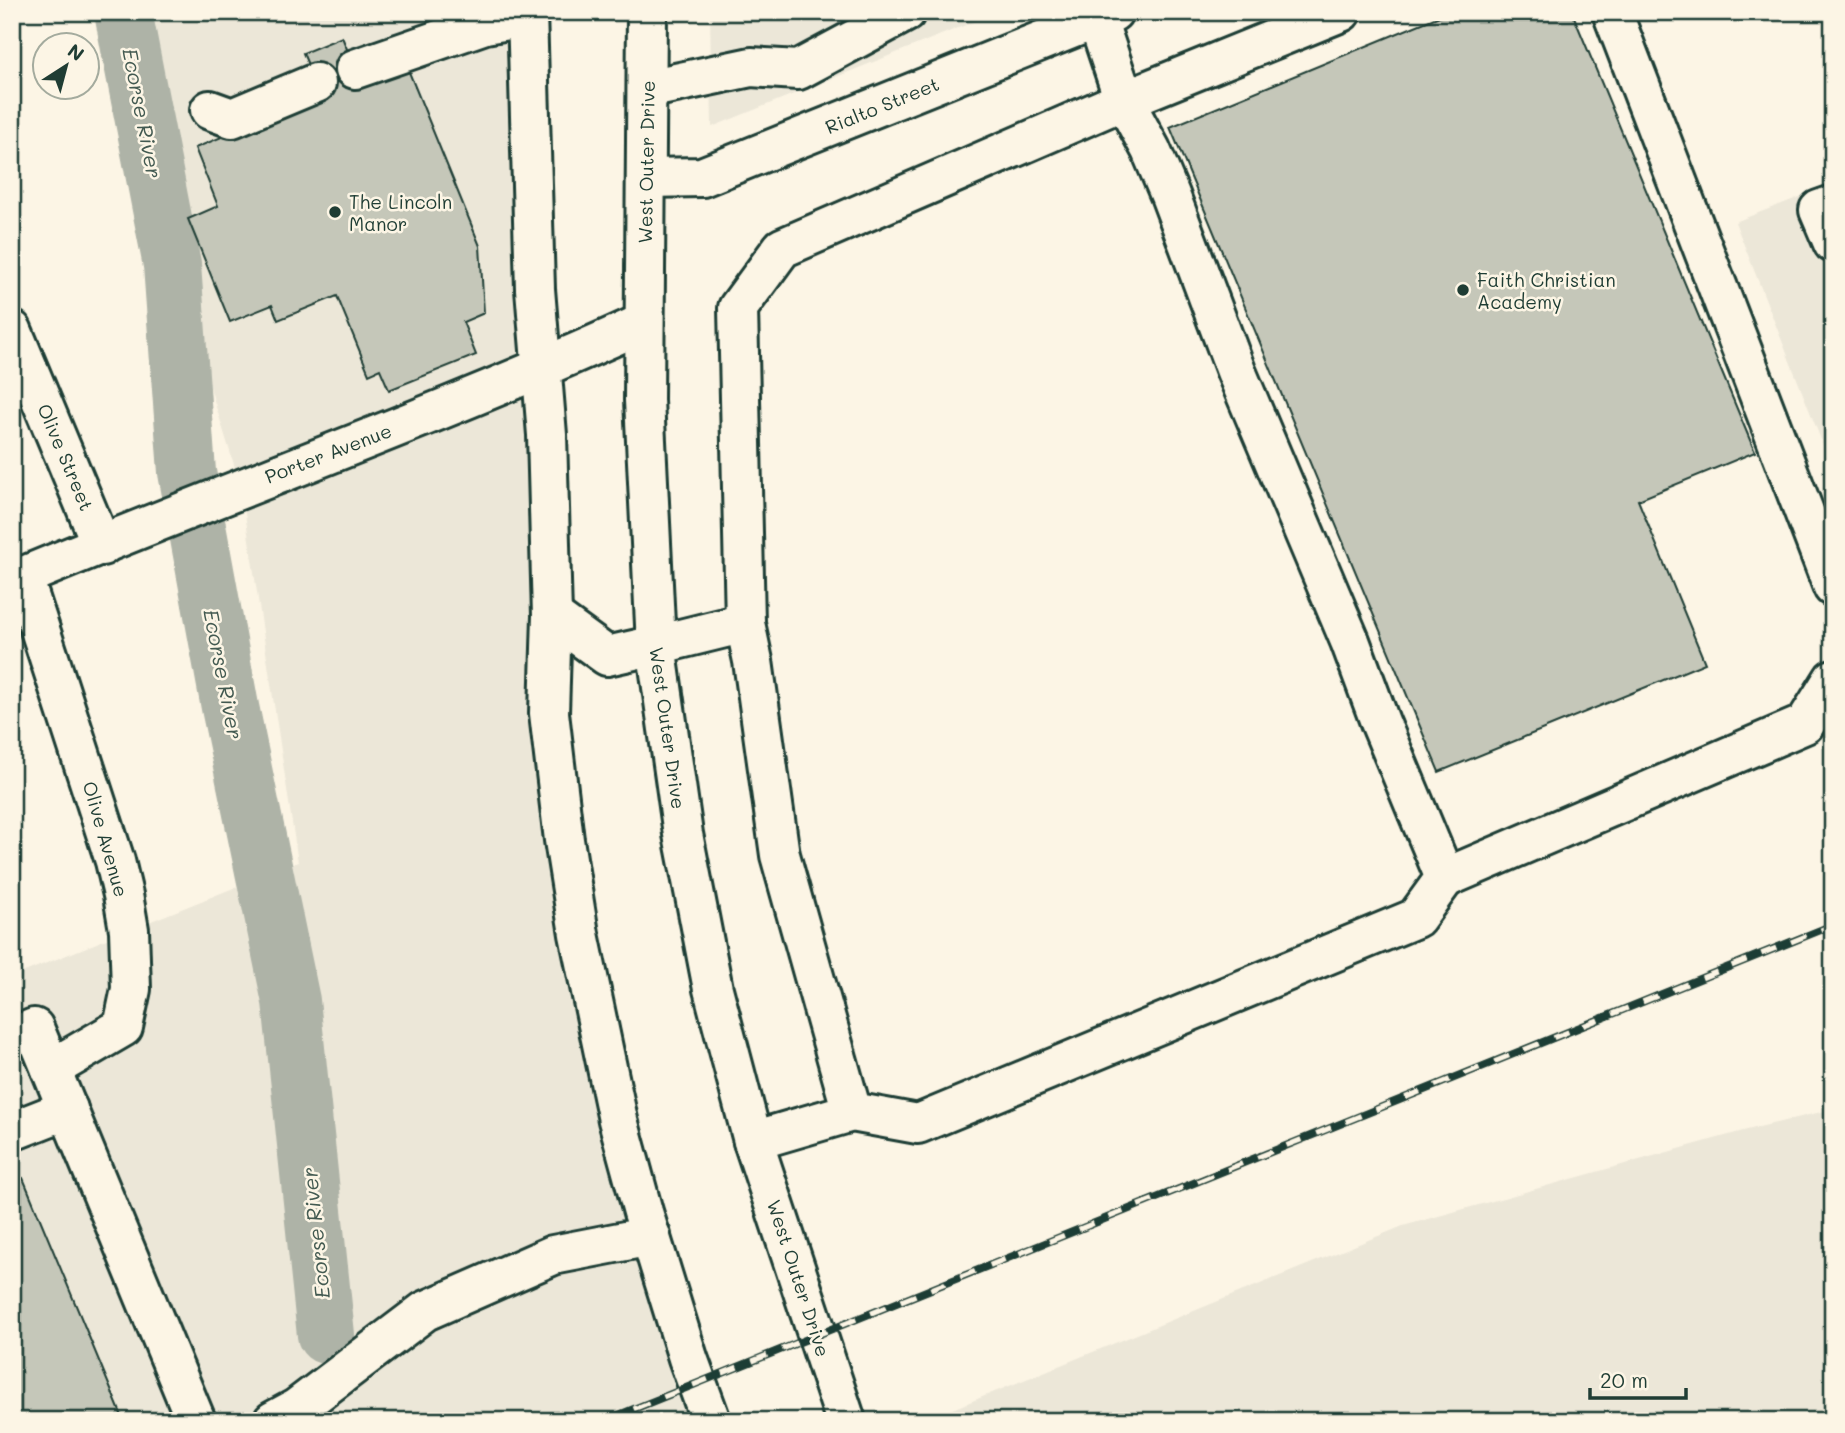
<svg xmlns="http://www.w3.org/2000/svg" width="1845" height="1433" viewBox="0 0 1845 1433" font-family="Mali,sans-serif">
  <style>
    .built { fill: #ece7d8 }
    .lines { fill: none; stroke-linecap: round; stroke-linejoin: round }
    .river { stroke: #aeb3a7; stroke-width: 58 }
    .building { fill: #c5c7b9; stroke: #1f3d34; stroke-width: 2 }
    .minor-casing { stroke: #1f3d34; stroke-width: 44 }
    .major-casing { stroke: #1f3d34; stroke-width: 44 }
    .minor { stroke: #fcf5e5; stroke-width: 38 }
    .major { stroke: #fcf5e5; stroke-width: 38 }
    .rail-casing { stroke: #1f3d34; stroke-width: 8 }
    .rail { stroke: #fcf5e5; stroke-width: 5; stroke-dasharray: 16; stroke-linecap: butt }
    .poi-dot { fill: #1f3d34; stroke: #fcf5e5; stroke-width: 2.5 }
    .labels { text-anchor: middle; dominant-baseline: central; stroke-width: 5; stroke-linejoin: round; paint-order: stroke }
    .street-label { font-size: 19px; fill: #1f3d34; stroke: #fcf5e5 }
    .poi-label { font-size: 19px; fill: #1f3d34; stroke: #fcf5e5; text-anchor: start }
    .water-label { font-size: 21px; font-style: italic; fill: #435a51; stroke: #fcf5e5 }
  </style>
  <rect width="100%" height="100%" fill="#fcf5e5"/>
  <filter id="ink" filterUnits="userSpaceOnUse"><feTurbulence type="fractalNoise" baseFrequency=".0143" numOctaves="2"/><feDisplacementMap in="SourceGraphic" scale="14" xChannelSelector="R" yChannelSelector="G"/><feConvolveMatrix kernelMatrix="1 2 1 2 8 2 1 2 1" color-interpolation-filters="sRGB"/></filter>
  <g filter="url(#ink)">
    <g class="built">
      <polygon points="120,12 527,12 564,840 711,1421 12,1421 12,977 298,862 241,487 172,265"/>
      <polygon points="710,12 998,12 712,127"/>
      <polygon points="1833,184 1833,470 1735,222"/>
      <polygon points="1833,1109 1833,1421 923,1421 1403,1226 1743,1131"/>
    </g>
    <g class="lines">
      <polyline class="river" points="123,12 172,265 187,472 230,707 291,1001 326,1335"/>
    </g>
    <g class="building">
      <polygon points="1449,12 1572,12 1755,452 1638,500 1705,663 1439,772 1170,127"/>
      <polygon points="342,37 362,85 407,67 480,246 484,313 463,322 476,355 389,390 380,369 369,374 337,296 278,320 272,305 230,322 188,219 218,206 195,148 321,96 303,53"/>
      <polygon points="23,1178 124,1421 12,1421 12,1182"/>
    </g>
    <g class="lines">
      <defs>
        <g id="minor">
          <polyline points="1612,12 1833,587"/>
          <polyline points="1097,19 1124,100 1341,12"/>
          <polyline points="355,69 485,24 527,17"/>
          <polyline points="647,89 751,67 798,70 906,12"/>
          <polyline points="210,110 232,118 316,83"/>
          <polyline points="647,178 702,177 1113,12"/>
          <polyline points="1833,205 1819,210 1833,243"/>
          <polyline points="12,330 102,546"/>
          <polyline points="23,577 115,861 123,895 129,930 131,989 123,1027 51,1069"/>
          <path d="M 12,581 C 222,493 437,417 643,323"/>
          <polyline points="656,645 745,623"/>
          <polyline points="1445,878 1805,724 1833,679"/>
          <polyline points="12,1037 34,1028 196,1421"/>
          <polyline points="12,1131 68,1109"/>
          <polyline points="753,1141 852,1112 780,855 753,661 745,623 738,308 782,248 1124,100 1151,150 1170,195 1236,371 1350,641 1380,722 1445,878 1416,918 918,1124 852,1112"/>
          <polyline points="273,1421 297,1408 425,1311 553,1255 651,1236"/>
        </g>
        <g id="major">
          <polyline points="527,12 535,289 547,435 552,616 549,713 564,840 579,934 618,1120 643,1212 688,1358 711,1421"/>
          <polyline points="647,12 644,400 656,645 683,834 713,989 753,1141 846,1421"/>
          <polyline points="552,616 607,656 656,645"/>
        </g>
      </defs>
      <use href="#minor" class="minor-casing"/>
      <use href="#major" class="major-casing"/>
      <use href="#minor" class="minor"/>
      <use href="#major" class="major"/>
      <defs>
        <polyline id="rail" points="604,1421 1833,925"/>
      </defs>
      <use href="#rail" class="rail-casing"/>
      <use href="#rail" class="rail"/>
    </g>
  </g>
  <g class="poi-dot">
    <circle cx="335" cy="212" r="7"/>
    <circle cx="1463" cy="290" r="7"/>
  </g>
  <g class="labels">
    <g class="street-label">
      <text transform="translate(882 105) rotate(-22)">Rialto Street</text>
      <text transform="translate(646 162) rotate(-89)">West Outer Drive</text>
      <text transform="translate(328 453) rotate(-21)">Porter Avenue</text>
      <text transform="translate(66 457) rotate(67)">Olive Street</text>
      <text transform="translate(668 728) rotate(82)">West Outer Drive</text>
      <text transform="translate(106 839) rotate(74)">Olive Avenue</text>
      <text transform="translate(799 1278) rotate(72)">West Outer Drive</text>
    </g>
    <g class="poi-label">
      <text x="349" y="201">The Lincoln<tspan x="349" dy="22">Manor</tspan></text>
      <text x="1477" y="279">Faith Christian<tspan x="1477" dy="22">Academy</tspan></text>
    </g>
    <g class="water-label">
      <text transform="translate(143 113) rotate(79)">Ecorse River</text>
      <text transform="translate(224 674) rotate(79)">Ecorse River</text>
      <text transform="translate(315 1233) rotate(-96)">Ecorse River</text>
    </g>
  </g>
  <rect width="1845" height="1433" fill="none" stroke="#fcf5e5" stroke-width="42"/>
  <rect x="21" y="21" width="1803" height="1391" fill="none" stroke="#1f3d34" stroke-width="2.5" filter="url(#ink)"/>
  <g transform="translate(66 66) rotate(36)"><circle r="33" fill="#fcf5e5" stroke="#a4ab9e" stroke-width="2"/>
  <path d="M0-5L12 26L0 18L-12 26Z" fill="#1f3d34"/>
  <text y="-10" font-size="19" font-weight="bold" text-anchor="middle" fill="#1f3d34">N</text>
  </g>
  <path d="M1590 1388v10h96v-10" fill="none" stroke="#1f3d34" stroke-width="3.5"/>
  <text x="1600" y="1388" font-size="21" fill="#1f3d34" stroke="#fcf5e5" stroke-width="5" paint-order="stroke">20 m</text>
</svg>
